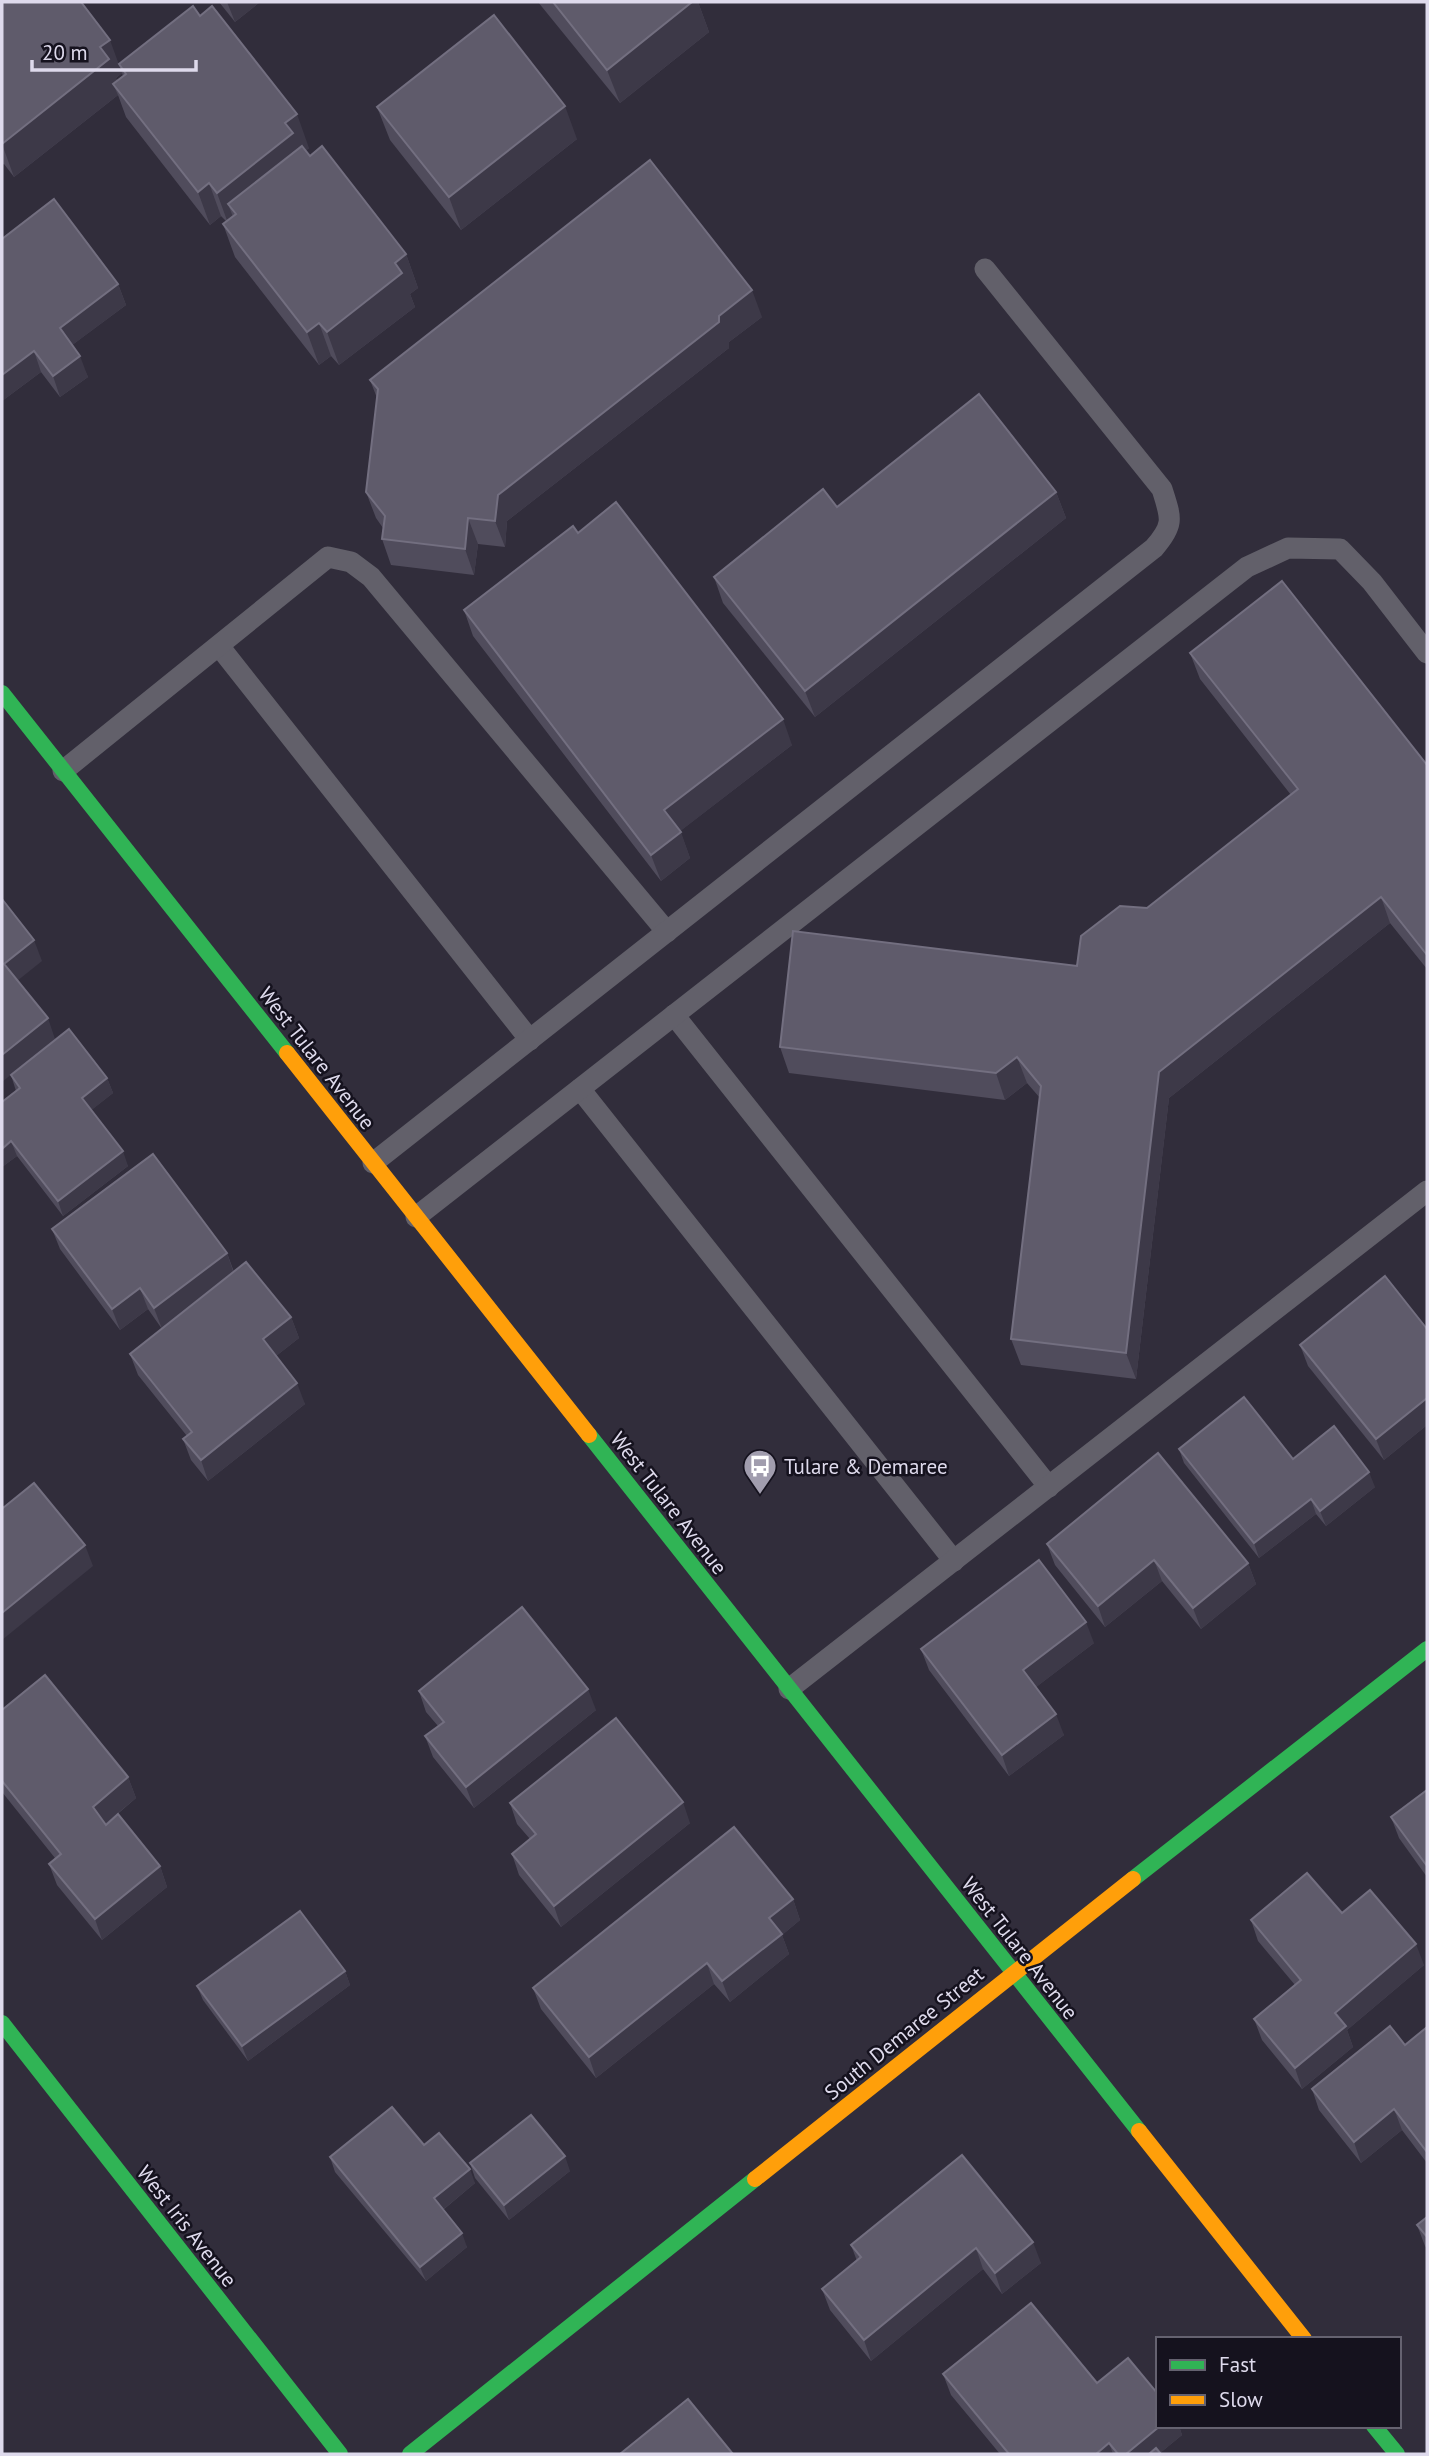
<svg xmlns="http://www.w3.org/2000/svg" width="1429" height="2456" viewBox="0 0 1429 2456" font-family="'PT Sans',sans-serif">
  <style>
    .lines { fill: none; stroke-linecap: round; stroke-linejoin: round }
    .lane { stroke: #62606a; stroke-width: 21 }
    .fast { stroke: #30b455; stroke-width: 16 }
    .slow { stroke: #ff9f0a; stroke-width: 16 }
    .wall { fill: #504c5c; fill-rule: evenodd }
    .shaded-wall { fill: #3d3948 }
    .building { fill: #5f5b6b; stroke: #736f80; stroke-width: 2 }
    .labels { text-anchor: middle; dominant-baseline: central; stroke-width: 5; stroke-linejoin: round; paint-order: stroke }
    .street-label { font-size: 21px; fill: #dedaec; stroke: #15121e }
    .poi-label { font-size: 21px; fill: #dedaec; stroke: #15121e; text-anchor: start }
  </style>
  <rect width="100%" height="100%" fill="#312d3b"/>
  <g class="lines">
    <g class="lane">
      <polyline points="219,646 530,1040"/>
      <polyline points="63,771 328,557 351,562 371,577 667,932"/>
      <polyline points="674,1015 1049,1487"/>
      <polyline points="580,1089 954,1561"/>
      <path d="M 373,1163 L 1154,548 C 1175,524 1171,518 1162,489 L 985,269"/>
      <polyline points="416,1217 1247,567 1288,548 1340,549 1372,582 1427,653"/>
      <polyline points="789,1689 1427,1191"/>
    </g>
    <g class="fast">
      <polyline points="2,693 287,1053"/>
      <polyline points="589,1435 1139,2131"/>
      <polyline points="1133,1879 1427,1649"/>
      <polyline points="2,2023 340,2454"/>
      <polyline points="1374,2426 1397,2454"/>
      <polyline points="410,2454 755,2179"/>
    </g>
    <g class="slow">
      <polyline points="287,1053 589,1435"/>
      <polyline points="1139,2131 1304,2339"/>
      <polyline points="755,2179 1133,1879"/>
    </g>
  </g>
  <g class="wall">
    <path d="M 2,2 L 119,64 L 309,148 L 305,151 L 310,156 L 406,254 L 418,288 L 410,294 L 415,307 L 339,365 L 331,356 L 319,365 L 235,257 L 223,224 L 226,221 L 221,216 L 210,225 L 126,117 L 118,95 L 14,177 L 4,164 L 2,165 ZM 122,73 L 123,76 L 117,81 L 116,78 Z"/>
    <polygon points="219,2 260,2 235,22"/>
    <polygon points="538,2 698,2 709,32 620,103"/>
    <polygon points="377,107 577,139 461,230 390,140"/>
    <polygon points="2,239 118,284 126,305 72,345 88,377 60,397 41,372 2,401"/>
    <polygon points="762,317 729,342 729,348 507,521 505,547 478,544 474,575 391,565 382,539 383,528 376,518 366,492 377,398 370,380"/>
    <polygon points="1056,492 1066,518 815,717 723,603 714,577 837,507"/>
    <polygon points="578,533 792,745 680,831 690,858 661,881 473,636 464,610"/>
    <polygon points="1190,653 1427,765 1427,969 1390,923 1169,1098 1136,1379 1021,1365 1011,1339 1040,1098 1027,1083 1005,1100 789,1073 780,1047 1077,966 1147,908 1291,795 1200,679"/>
    <polygon points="11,1075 107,1078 113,1093 91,1110 128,1166 63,1216 17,1156 2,1167 16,1091"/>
    <polygon points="52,1229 227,1253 234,1272 291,1317 299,1338 276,1356 305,1404 208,1481 191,1460 183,1439 187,1436 138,1375 130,1354 162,1329 148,1309 120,1330 60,1249"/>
    <polygon points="1427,1329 1427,1425 1384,1460 1308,1366 1300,1345"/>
    <polygon points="1179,1449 1293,1459 1375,1487 1326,1526 1316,1514 1259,1558 1184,1463"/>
    <polygon points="1047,1544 1248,1563 1256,1584 1201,1629 1162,1581 1105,1627 1055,1565"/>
    <polygon points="1094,1643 1036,1687 1064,1735 1009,1776 929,1670 921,1649"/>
    <polygon points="419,1691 596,1710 474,1808 433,1757 425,1736 438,1726 426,1712"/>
    <polygon points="2,1710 128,1777 136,1798 106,1824 160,1866 167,1887 102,1940 57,1885 49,1864 55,1858 2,1792"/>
    <polygon points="1427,1790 1427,1877 1399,1838 1391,1817"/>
    <polygon points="510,1803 690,1823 561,1927 519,1875 512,1854 530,1839 517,1824"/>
    <polygon points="793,1899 800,1920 782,1935 789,1954 730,2002 714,1984 596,2078 541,2009 533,1988"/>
    <polygon points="1342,1913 1424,1965 1347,2030 1353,2047 1302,2089 1262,2040 1254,2019 1295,1985 1258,1941 1251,1920"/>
    <polygon points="345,1971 350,1985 248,2061 203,2000 197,1986"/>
    <polygon points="1427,2027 1427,2163 1402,2130 1361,2163 1319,2110 1312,2089 1405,2045"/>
    <polygon points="424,2145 475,2183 443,2210 467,2247 426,2281 335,2172 330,2157"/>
    <polygon points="962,2155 1041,2263 1002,2294 983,2269 871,2361 830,2310 822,2289 857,2261 851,2245"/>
    <polygon points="470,2163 570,2171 509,2220 475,2178"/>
    <polygon points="1427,2217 1427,2249 1425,2246 1417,2225"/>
    <polygon points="943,2374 1097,2383 1158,2426 1179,2426 1182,2435 1160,2453 1161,2454 1000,2454 951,2395"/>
  </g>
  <g class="shaded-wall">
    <polygon points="227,2 260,2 235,22"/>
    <polygon points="692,2 698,2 709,32 620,103 607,70"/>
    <polygon points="110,40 122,73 116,78 121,92 113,84 118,95 14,177 2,144 100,47"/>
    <polygon points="565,106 577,139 461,230 449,197"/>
    <polygon points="297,114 309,148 236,214 228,204 235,222 229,226 217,193 285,123"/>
    <polygon points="209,183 221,216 210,225 198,192"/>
    <polygon points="406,254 418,288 410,294 415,307 339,365 327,332 395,263"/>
    <polygon points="118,284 126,305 67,349 60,328"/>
    <polygon points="752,290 762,317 729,342 729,348 507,521 505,547 495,521 498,495"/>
    <polygon points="319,323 331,356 319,365 307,332"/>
    <polygon points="34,351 41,372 2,401 2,375"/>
    <polygon points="80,356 88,377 60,397 53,376"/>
    <polygon points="1056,492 1066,518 815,717 805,691"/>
    <polygon points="468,518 478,544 474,575 465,549"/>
    <polygon points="783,719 792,745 674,836 664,810"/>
    <polygon points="681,832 690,858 661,881 651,855"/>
    <polygon points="1381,897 1390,923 1169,1098 1136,1379 1126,1353 1159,1072"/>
    <polygon points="34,940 42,961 12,985 4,964"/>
    <polygon points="48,1018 55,1039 2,1082 2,1055"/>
    <polygon points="1017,1057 1027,1083 1005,1100 996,1073"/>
    <polygon points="107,1078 113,1093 88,1113 82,1098"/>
    <polygon points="11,1141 17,1156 2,1167 2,1149"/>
    <polygon points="123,1151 128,1166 63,1216 58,1201"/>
    <polygon points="227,1253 234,1274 162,1329 154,1308"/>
    <polygon points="140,1288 148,1309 120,1330 112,1309"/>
    <polygon points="291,1317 299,1338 271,1360 263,1339"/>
    <polygon points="297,1383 305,1404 208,1481 201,1460"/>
    <polygon points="1427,1398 1427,1425 1384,1460 1376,1439"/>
    <polygon points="1369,1472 1375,1487 1326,1526 1320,1511"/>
    <polygon points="1311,1499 1316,1514 1259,1558 1254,1543"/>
    <polygon points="85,1545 93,1566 2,1640 2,1613"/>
    <polygon points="1154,1560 1162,1581 1105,1627 1098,1606"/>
    <polygon points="1248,1563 1256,1584 1201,1629 1193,1608"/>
    <polygon points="1086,1622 1094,1643 1031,1691 1023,1670"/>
    <polygon points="588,1689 596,1710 474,1808 466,1787"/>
    <polygon points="1056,1714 1064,1735 1009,1776 1002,1755"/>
    <polygon points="128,1777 136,1798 100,1828 93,1807"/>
    <polygon points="683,1802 690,1823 561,1927 554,1906"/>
    <polygon points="160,1866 167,1887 102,1940 95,1919"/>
    <polygon points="793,1899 800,1920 782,1935 789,1954 730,2002 722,1981 769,1918"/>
    <polygon points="1416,1944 1424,1965 1347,2030 1353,2047 1302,2089 1295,2068 1335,2013"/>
    <polygon points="707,1963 714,1984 596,2078 589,2057"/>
    <polygon points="345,1971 350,1985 248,2061 242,2046"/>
    <polygon points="1394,2109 1402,2130 1361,2163 1354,2142"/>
    <polygon points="565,2156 570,2171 509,2220 504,2205"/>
    <polygon points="470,2169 475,2183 439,2213 434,2198"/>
    <polygon points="462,2233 467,2247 426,2281 420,2267"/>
    <polygon points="1033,2242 1041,2263 1002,2294 995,2273"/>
    <polygon points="976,2248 983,2269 871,2361 864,2340"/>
    <polygon points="1160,2426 1179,2426 1182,2435 1159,2454 1126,2454"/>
    <polygon points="1109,2443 1113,2454 1096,2454"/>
  </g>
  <g class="building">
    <polygon points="2,2 81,2 110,40 100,47 109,59 2,144"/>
    <polygon points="553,2 692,2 607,70"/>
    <polygon points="193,6 200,16 212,6 297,114 285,123 293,133 217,193 209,183 198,192 113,84 126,74 119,64"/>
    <polygon points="494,15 565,106 449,197 377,107"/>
    <polygon points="302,146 310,156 322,146 406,254 395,263 402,273 327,332 319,323 307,332 223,224 236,214 228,204"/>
    <polygon points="650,160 752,290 719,316 719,322 498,495 495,521 468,518 465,549 382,539 385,516 366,492 378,389 370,380"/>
    <polygon points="54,199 118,284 60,328 80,356 53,376 34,351 2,375 2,239"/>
    <polygon points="979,394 1056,492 805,691 714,577 823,489 837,507"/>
    <polygon points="616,502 783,719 664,810 681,832 651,855 464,610 573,526 578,533"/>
    <polygon points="1282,581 1427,765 1427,955 1381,897 1159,1072 1126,1353 1011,1339 1041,1086 1017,1057 996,1073 780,1047 793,931 1077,966 1081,936 1120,906 1147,908 1298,789 1190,653"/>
    <polygon points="2,899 34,940 4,964 48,1018 2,1055"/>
    <polygon points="69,1029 107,1078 82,1098 123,1151 58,1201 11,1141 2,1149 2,1102 20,1088 11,1075"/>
    <polygon points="153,1154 227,1253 154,1308 140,1288 112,1309 52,1229"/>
    <polygon points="246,1262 291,1317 263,1339 297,1383 201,1460 183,1439 192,1432 130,1354"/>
    <polygon points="1385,1276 1427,1329 1427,1398 1376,1439 1300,1345"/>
    <polygon points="1244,1397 1293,1459 1334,1426 1369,1472 1320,1511 1311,1499 1254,1543 1179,1449"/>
    <polygon points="1158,1453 1248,1563 1193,1608 1154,1560 1098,1606 1047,1544"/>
    <polygon points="34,1483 85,1545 2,1613 2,1506 3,1508"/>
    <polygon points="1039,1560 1086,1622 1023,1670 1056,1714 1002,1755 921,1649"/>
    <polygon points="522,1607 588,1689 466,1787 425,1736 444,1722 419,1691"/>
    <polygon points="45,1675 128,1777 93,1807 106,1825 118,1814 160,1866 95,1919 49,1864 61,1854 2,1781 2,1710"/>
    <polygon points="616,1718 683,1802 554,1906 512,1854 536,1834 510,1803"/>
    <polygon points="1427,1790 1427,1866 1391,1817"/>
    <polygon points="734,1827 793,1899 769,1918 782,1934 722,1981 707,1963 589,2057 533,1988"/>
    <polygon points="1307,1873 1342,1913 1370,1890 1416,1944 1335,2013 1346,2026 1295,2068 1254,2019 1301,1980 1251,1920"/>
    <polygon points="300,1911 345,1971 242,2046 197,1986"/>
    <polygon points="1390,2026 1405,2045 1427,2027 1427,2152 1394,2109 1354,2142 1312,2089"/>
    <polygon points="392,2107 424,2145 439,2133 470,2169 434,2198 462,2233 420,2267 330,2157"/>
    <polygon points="531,2115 565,2156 504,2205 470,2163"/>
    <polygon points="962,2155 1033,2242 995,2273 976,2248 864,2340 822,2289 861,2257 851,2245"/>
    <polygon points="1427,2217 1427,2237 1417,2225"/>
    <polygon points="1031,2303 1097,2383 1128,2358 1158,2394 1158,2426 1160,2426 1126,2454 1118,2454 1109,2443 1096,2454 1009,2454 943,2374"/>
    <polygon points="688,2399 733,2454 620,2454"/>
    <polygon points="1156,2448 1161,2454 1149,2454"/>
  </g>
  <defs>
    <symbol id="bus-pin" viewBox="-11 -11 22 30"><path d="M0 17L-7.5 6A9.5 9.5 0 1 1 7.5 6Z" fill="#a19dae" stroke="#15121e"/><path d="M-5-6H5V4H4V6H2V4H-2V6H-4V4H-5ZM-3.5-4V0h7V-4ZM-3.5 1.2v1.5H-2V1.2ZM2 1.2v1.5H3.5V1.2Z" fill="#fff"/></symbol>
  </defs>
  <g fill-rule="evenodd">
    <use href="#bus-pin" x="741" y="1447" width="38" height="52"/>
  </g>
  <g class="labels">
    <g class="street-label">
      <text transform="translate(317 1058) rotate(52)">West Tulare Avenue</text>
      <text transform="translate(669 1503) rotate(52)">West Tulare Avenue</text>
      <text transform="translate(1020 1948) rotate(52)">West Tulare Avenue</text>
      <text transform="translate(904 2033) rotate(-39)">South Demaree Street</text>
      <text transform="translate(187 2226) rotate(52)">West Iris Avenue</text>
    </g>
    <g class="poi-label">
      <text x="784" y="1466">Tulare &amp; Demaree</text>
    </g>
  </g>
  <rect width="1429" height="2456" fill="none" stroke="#dedaec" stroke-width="7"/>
  <rect x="1156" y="2337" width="245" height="91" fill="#15121e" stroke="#656270" stroke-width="2"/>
  <rect x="1170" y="2360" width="35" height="10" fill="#30b455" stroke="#656270" stroke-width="2"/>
  <text x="1219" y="2372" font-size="21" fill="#dedaec">Fast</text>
  <rect x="1170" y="2395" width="35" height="10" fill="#ff9f0a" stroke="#656270" stroke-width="2"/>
  <text x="1219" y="2407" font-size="21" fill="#dedaec">Slow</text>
  <path d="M32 60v10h164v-10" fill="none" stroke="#dedaec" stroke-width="3.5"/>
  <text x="42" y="60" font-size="21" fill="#dedaec" stroke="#15121e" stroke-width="5" paint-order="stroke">20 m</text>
</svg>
